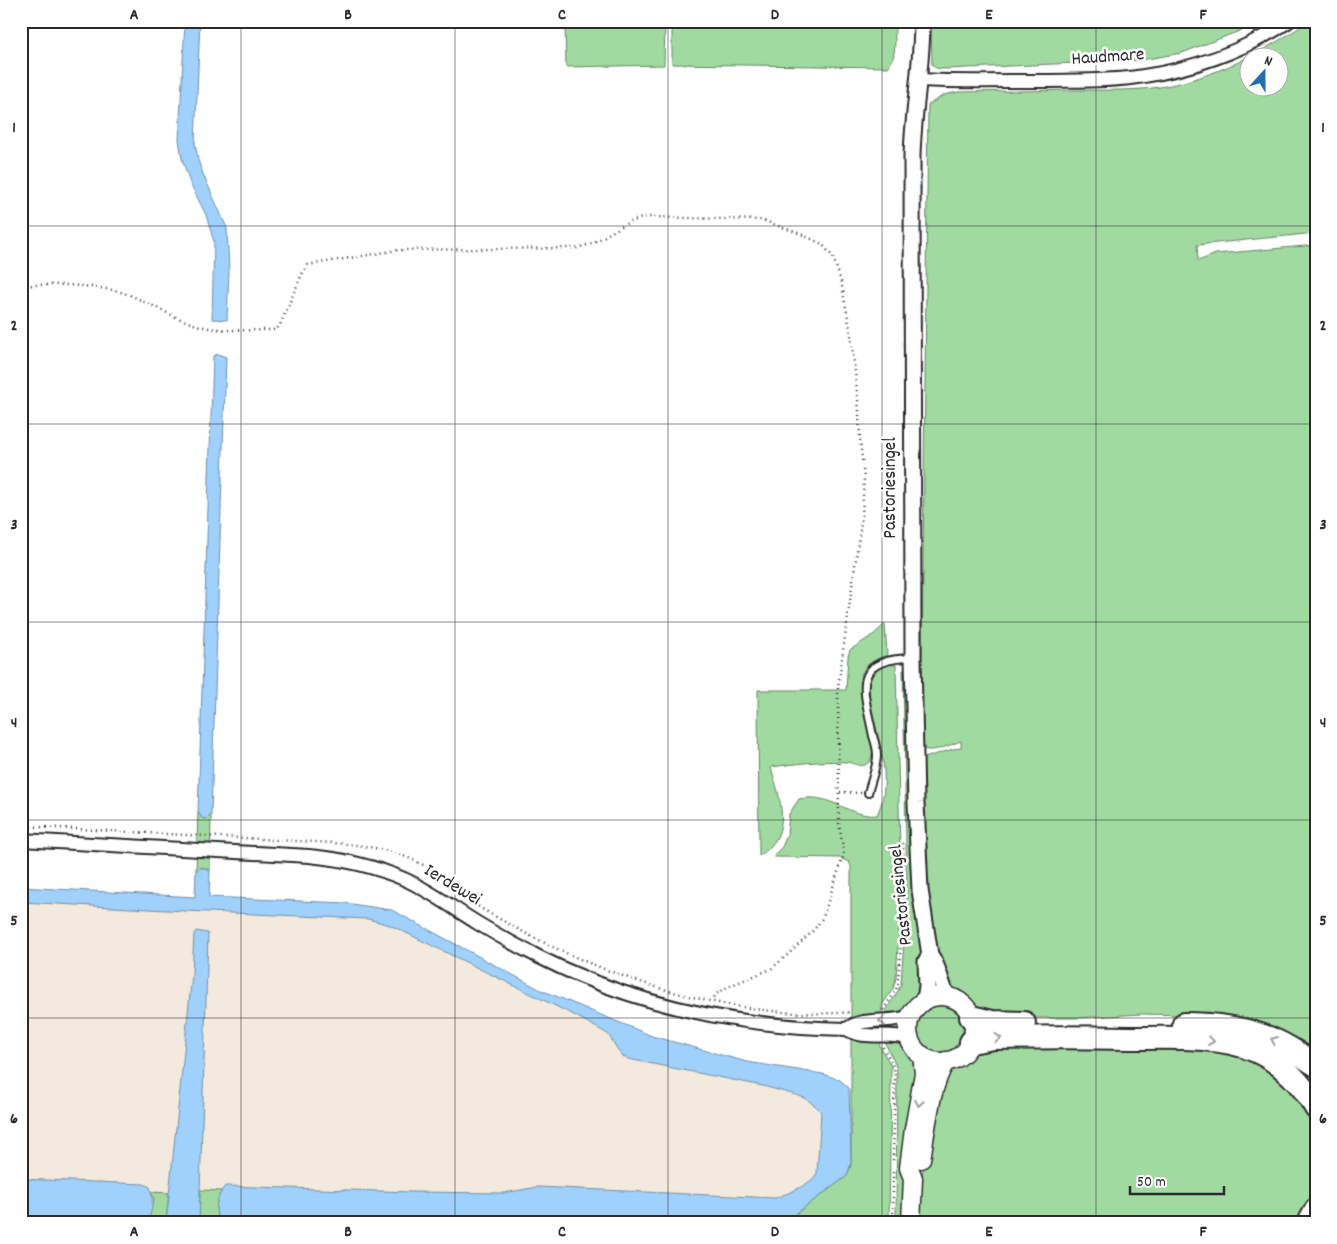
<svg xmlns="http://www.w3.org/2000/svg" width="1337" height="1244" viewBox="0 0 1337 1244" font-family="Dekko,sans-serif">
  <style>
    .built { fill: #f3e9dc }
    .green { fill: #a0daa0; stroke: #668266; fill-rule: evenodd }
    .water { fill: #9fd1fc; stroke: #718fa8 }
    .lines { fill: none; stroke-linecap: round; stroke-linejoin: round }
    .service-casing { stroke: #2b2b2b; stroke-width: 10 }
    .minor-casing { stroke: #2b2b2b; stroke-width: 16 }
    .tertiary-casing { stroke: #2b2b2b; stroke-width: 19 }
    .secondary-casing { stroke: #2b2b2b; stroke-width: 21 }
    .motorway-casing { stroke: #2b2b2b; stroke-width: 26 }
    .path { stroke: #2b2b2b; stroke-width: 2.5; stroke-dasharray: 1 4; stroke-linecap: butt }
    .service { stroke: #fff; stroke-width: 6 }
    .minor { stroke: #fff; stroke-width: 12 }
    .tertiary { stroke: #fff; stroke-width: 15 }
    .secondary { stroke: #fff; stroke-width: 18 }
    .motorway { stroke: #fff; stroke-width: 22 }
    .oneway { stroke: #a0a0a0 }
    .grid { fill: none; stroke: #2b2b2b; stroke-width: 1; stroke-opacity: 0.55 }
    .labels { text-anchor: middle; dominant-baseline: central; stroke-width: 5; stroke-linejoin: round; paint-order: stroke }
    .street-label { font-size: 19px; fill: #2b2b2b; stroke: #fff }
    .neatline { fill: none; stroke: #2b2b2b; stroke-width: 2 }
    .grid-label { font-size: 16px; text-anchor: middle; font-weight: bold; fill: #2b2b2b }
  </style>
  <rect width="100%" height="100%" fill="#fff"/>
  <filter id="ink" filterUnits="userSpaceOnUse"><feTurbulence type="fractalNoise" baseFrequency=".02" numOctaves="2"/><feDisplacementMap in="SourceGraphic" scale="10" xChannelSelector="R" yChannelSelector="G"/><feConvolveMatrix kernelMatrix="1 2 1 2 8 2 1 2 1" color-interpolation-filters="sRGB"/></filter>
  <g filter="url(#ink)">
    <polygon class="built" points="21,902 185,911 368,919 390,925 574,1015 608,1034 621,1055 628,1059 763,1086 805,1098 821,1113 817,1173 815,1178 788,1194 775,1198 538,1187 504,1193 411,1192 225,1186 222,1191 200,1190 208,933 204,931 194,934 192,975 169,1193 151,1192 150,1187 144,1184 21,1179"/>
    <g class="green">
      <polygon points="565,21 665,21 664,65 566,67"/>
      <path d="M 672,21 L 895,21 C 894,35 898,56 888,67 L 672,64 Z"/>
      <polygon points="931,21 1260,21 1250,27 1182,53 1141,60 945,69 936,68 932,65"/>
      <path d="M 1309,21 L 1316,21 L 1316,233 L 1197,245 L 1198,261 L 1216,254 L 1316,245 L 1316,1054 L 1188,1015 L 1142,1014 L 1075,1018 L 992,1018 L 976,1010 L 947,984 L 939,966 L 928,909 L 921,759 L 953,749 L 961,748 L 961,741 C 949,745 933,754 921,748 L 928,105 L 944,95 L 958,92 C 999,91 1039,91 1080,90 C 1106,90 1134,91 1160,87 C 1214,78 1264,52 1309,21 ZM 1250,58 L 1280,58 L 1280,88 L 1250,88 Z"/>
      <path d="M 885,624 L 887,655 C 879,658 870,661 864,669 C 854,683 868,727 872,744 C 873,752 873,761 865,765 C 858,767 852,762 846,762 C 821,760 796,764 771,767 C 780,799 794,834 759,856 L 758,690 L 846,690 L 848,656 L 850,650 L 873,635 Z"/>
      <path d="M 886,664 L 896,665 L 901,899 L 896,978 L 893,989 L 882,1005 L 879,1038 L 880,1046 L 891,1066 L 891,1074 L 889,1223 L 783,1223 L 847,1176 L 851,1165 L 851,866 L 849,862 L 840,858 L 774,857 L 775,854 L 782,847 L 787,835 L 789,814 L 799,799 C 831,792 849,818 877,815 C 884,800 885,786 884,770 C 883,759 880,747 878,736 C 874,716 857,672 886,664 Z"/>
      <path d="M 903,670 L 907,672 L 924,980 C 918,1002 908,1013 885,1016 C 887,1003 898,996 901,983 L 907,900 Z"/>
      <path d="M 198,812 L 202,818 L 207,819 L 211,815 L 210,871 C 205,867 201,866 196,871 Z"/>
      <circle cx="940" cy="1029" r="23"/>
      <path d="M 885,1039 L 904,1043 L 917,1061 L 905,1171 L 902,1223 L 896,1223 L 897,1073 C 896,1059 886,1051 885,1039 Z"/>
      <path d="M 985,1048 C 1034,1048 1083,1048 1132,1048 C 1167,1048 1212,1046 1245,1058 C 1274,1069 1299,1092 1310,1122 C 1319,1146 1318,1176 1309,1200 C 1306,1208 1300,1215 1296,1223 L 918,1223 L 920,1187 L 926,1153 L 948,1069 L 965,1058 Z"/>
      <path d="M 200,1190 L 222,1191 C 215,1200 216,1213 219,1223 L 199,1223 Z"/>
      <polygon points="151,1192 169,1193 166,1223 121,1223 146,1222 154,1200"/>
    </g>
    <g class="water">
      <polygon points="185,21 200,21 195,143 198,160 203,174 227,228 229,270 227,320 212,319 214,242 206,215 190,183 182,159 179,139"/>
      <polygon points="218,354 226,357 211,815 207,819 202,818 198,812 213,356"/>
      <path d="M 199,868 L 205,868 L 210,871 L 209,897 L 345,903 L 392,910 L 541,990 L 652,1036 L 747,1062 L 823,1074 L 840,1080 L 849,1088 L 851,1163 L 847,1176 L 783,1223 L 219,1223 C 214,1209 216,1198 225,1186 L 411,1192 L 504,1193 L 538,1187 L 775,1198 C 787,1194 812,1184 817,1173 L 821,1113 L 819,1109 L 805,1098 L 796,1095 L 763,1086 L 628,1059 L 621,1055 L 608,1034 L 574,1015 L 390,925 L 368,919 L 185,911 L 21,902 L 21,887 L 195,897 L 196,871 Z"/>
      <polygon points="196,931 208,933 199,1223 166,1223 192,975 194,934"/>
      <path d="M 21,1179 L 144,1184 L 150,1187 C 153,1198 154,1212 146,1222 L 21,1221 Z"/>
    </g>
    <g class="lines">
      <defs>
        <path id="service" d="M 868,793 C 871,781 877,767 877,755 C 877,749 875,742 873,736 C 864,690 849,659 912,658"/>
        <g id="minor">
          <path d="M 919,80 C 958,82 998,81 1037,81 C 1072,80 1109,82 1144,76 C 1195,68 1246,50 1289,21"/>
          <path d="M 21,840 L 309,856 C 342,859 374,866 404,879 C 431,891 454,909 479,924 C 499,936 519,947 539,957 C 635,1006 740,1027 847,1029 C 864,1041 890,1031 910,1039"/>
          <path d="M 847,1029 C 862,1016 891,1024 911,1016"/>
        </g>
        <g id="tertiary">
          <path d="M 922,21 C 922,67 913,111 912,157 L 913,658 L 916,803 L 920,890 L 930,955 C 939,965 940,984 948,997"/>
          <polyline points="925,1000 927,986 926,961 929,956"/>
        </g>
        <g id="secondary">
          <circle cx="941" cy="1029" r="33"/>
          <path d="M 921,1159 C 926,1131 930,1085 946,1061"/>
          <polyline points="911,1223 913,1178 909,1168 914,1129 924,1073 922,1055"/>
        </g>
        <g id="motorway">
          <polyline points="971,1017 992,1022 1024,1023"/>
          <path d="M 1184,1024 C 1215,1024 1247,1028 1276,1041 C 1290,1047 1303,1057 1316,1065"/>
          <path d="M 971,1042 L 994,1038 C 1039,1037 1085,1037 1131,1038 C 1169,1038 1221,1035 1256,1051 C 1281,1062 1303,1084 1316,1108"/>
          <polyline points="1309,1223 1316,1210"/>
        </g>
      </defs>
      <use href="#service" class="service-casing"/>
      <use href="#minor" class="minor-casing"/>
      <use href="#tertiary" class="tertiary-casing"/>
      <use href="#secondary" class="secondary-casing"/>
      <use href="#motorway" class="motorway-casing"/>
      <g class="path">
        <path d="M 21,286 C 49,283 101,285 127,294 C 152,304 175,319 200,326 C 223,332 249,330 273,330 L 277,329 L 280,325 L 302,274 L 308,265 L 398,250 L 577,248 C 604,242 624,218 651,217 L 762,220 L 801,234 L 822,244 L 833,257 L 841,281 L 851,334 L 859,410 L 860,439 L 864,478 L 862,515 L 838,687 L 839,824 L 844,854 L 823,917 L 814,930 L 792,951 L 771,969 L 727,987 L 715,995 L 713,1001"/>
        <polyline points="840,792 861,793"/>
        <path d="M 21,826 L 333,843 C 366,845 397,850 427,867 C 440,874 451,886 462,895 C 476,906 492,915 507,923 C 604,978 738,1022 851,1012"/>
        <polyline points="883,1010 896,990 898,982 904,904 903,842"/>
        <polyline points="883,1047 892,1063 895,1072 893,1164"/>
        <polyline points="893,1223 893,1170"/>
      </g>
      <use href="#service" class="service"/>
      <use href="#minor" class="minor"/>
      <use href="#tertiary" class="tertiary"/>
      <use href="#secondary" class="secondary"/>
      <use href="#motorway" class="motorway"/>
    </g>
    <defs><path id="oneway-chevron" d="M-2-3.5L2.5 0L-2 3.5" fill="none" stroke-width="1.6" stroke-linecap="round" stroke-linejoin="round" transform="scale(1.25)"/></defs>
    <g class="oneway">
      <use href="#oneway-chevron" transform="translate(882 1021) rotate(177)"/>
      <use href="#oneway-chevron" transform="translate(998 1038) rotate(-2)"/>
      <use href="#oneway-chevron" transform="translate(1274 1040) rotate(-156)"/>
      <use href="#oneway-chevron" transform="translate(1211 1041) rotate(7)"/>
      <use href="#oneway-chevron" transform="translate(919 1103) rotate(100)"/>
    </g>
  </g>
  <path class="grid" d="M 241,21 L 241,1223M 455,21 L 455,1223M 668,21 L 668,1223M 882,21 L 882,1223M 1096,21 L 1096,1223M 21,226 L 1316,226M 21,424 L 1316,424M 21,622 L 1316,622M 21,820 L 1316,820M 21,1018 L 1316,1018"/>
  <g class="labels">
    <g class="street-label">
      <text transform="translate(1108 58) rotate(-4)">Haudmare</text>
      <text transform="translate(891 488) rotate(-90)">Pastoriesingel</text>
      <text transform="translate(452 886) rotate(31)">Ierdewei</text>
      <text transform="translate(902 895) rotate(-96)">Pastoriesingel</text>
    </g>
  </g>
  <rect width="1337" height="1244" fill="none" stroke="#fff" stroke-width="55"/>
  <g transform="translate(1264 72) rotate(21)"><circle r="24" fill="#ffffff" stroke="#aaaaaa"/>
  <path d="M0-4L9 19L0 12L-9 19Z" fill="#1f6fb2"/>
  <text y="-8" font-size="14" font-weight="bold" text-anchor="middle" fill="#2b2b2b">N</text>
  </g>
  <path d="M1130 1186v8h94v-8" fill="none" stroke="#2b2b2b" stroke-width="2.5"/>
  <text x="1137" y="1186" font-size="15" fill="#2b2b2b" stroke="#ffffff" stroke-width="4" paint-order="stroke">50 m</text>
  <rect x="28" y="28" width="1282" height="1188" class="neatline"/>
  <g class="grid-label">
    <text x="134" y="19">A</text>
    <text x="348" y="19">B</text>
    <text x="562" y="19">C</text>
    <text x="775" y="19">D</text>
    <text x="989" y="19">E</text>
    <text x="1203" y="19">F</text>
    <text x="14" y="132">1</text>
    <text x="1323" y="132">1</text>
    <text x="14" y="330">2</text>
    <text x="1323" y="330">2</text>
    <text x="14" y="529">3</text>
    <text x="1323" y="529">3</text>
    <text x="14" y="727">4</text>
    <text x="1323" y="727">4</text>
    <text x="14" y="925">5</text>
    <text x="1323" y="925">5</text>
    <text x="14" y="1123">6</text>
    <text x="1323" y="1123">6</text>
    <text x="134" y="1236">A</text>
    <text x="348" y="1236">B</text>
    <text x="562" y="1236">C</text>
    <text x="775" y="1236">D</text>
    <text x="989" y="1236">E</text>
    <text x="1203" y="1236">F</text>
  </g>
</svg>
